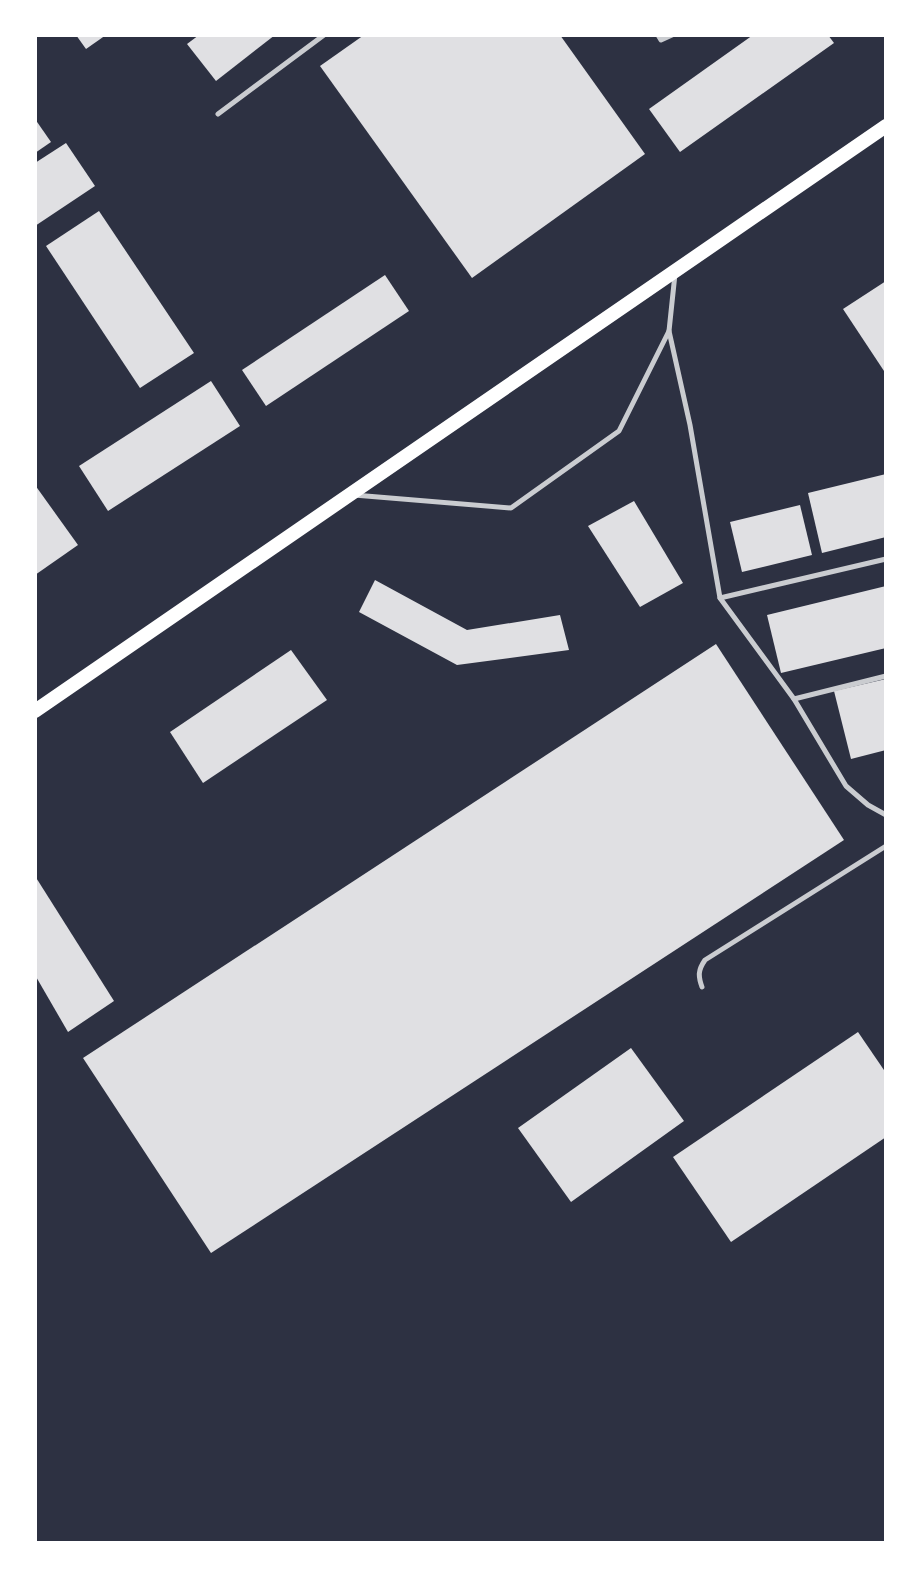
<svg xmlns="http://www.w3.org/2000/svg" width="921" height="1578" viewBox="0 0 921 1578" font-family="'PT Sans Narrow',sans-serif">
  <style>
    .building { fill: #e0e0e3 }
    .lines { fill: none; stroke-linecap: round; stroke-linejoin: round }
    .service { stroke: #caccd0; stroke-width: 5 }
    .secondary { stroke: #fff; stroke-width: 14 }
  </style>
  <rect width="100%" height="100%" fill="#2d3142"/>
  <g class="building">
    <polygon points="76,35 106,35 86,49"/>
    <polygon points="199,35 275,35 216,81 187,44"/>
    <polygon points="364,35 560,35 645,154 472,278 320,66"/>
    <polygon points="753,35 828,35 834,43 680,152 649,109"/>
    <polygon points="35,119 51,142 35,153"/>
    <polygon points="66,143 95,186 35,226 35,163"/>
    <polygon points="99,211 194,353 140,388 46,246"/>
    <polygon points="385,275 409,311 266,406 242,370"/>
    <polygon points="886,281 886,374 843,309"/>
    <polygon points="211,381 240,426 108,511 79,466"/>
    <polygon points="886,474 886,537 822,553 808,493"/>
    <polygon points="35,485 78,545 35,575"/>
    <polygon points="634,501 683,583 640,607 588,526"/>
    <polygon points="800,505 812,555 742,572 730,522"/>
    <polygon points="375,580 467,630 560,615 569,650 457,665 359,612"/>
    <polygon points="886,586 886,648 781,673 767,615"/>
    <polygon points="716,644 844,840 211,1253 83,1058"/>
    <polygon points="291,650 327,700 203,783 170,732"/>
    <polygon points="886,679 886,750 851,759 834,691"/>
    <polygon points="35,876 114,1001 68,1032 35,975"/>
    <polygon points="858,1032 886,1073 886,1137 731,1242 673,1157"/>
    <polygon points="631,1048 684,1121 571,1202 518,1128"/>
  </g>
  <g class="lines">
    <g class="service">
      <polyline points="658,35 661,40 672,35"/>
      <polyline points="218,114 324,35"/>
      <polyline points="669,331 690,425 720,598 794,699 886,676"/>
      <polyline points="354,495 511,508 619,431 669,331 675,274"/>
      <polyline points="720,598 886,559"/>
      <polyline points="794,699 846,786 868,805 886,815"/>
      <path d="M 702,987 C 698,976 698,970 705,960 L 886,846"/>
    </g>
    <polyline class="secondary" points="35,711 886,126"/>
  </g>
  <rect width="921" height="1578" fill="none" stroke="#ffffff" stroke-width="74"/>
</svg>
